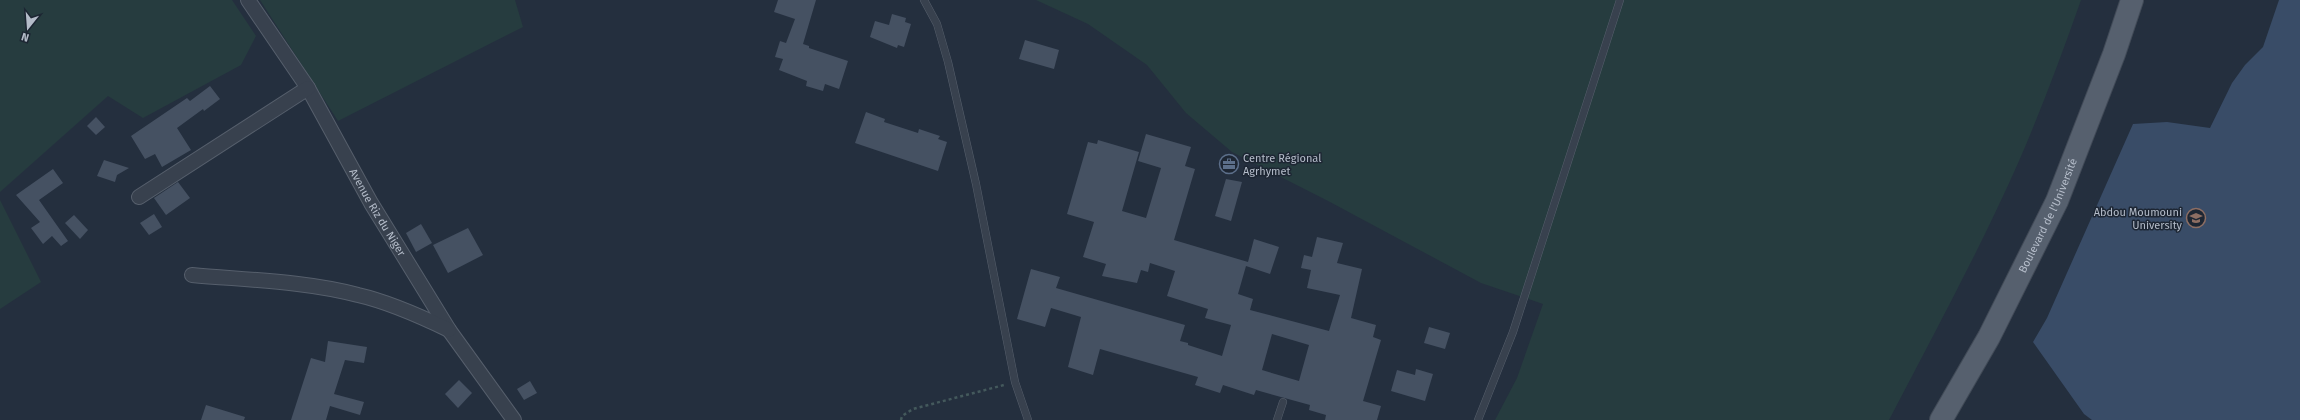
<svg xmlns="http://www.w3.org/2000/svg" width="2300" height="420" viewBox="0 0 2300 420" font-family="'Fira Sans',sans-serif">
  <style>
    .green { fill: #263c3f }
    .water { fill: #394c67 }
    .building { fill: #455162; fill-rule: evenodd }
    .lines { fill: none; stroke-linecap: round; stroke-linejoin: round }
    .service-casing { stroke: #565f6c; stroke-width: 8 }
    .minor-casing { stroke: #565f6c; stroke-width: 16 }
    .primary-casing { stroke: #414a57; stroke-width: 24 }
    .path { stroke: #44595c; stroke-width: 2.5; stroke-dasharray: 3 3; stroke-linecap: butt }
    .service { stroke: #38414e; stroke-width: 7 }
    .minor { stroke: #38414e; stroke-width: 14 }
    .primary { stroke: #56606e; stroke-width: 22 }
    .labels { text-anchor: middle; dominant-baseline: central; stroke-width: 3; stroke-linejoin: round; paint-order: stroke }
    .poi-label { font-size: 11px; fill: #b4bcc9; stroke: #1d2633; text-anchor: start }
    .street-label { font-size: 11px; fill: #b4bcc9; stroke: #1d2633 }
  </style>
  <rect width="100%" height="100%" fill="#242f3e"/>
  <g class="green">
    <polygon points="0,0 232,0 256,36 241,65 143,118 108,96 0,192"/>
    <polygon points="260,0 515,0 523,27 338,121"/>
    <path d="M 1036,0 L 2081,0 C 2062,54 2042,108 2019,161 C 1980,249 1934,334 1889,420 L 1495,420 L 1517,378 L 1543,304 L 1481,283 L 1330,202 L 1232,152 L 1186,113 L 1147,65 L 1088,24 Z"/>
    <polygon points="0,200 41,282 0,309"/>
  </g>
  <polygon class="water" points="2279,0 2300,0 2300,420 2092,420 2084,414 2033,342 2047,318 2133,124 2167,122 2210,128 2232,83 2245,65 2263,47"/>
  <g class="building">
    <polygon points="778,0 816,0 803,44 809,46 809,48 848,61 839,89 825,84 823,91 806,86 807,81 779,70 783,59 775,57 780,41 786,43 795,19 774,12"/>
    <polygon points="892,14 906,18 905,22 911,24 904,47 898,45 897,48 870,37 875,21 889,25"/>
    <polygon points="1025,40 1059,50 1054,69 1019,59"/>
    <polygon points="210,86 220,99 204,111 203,109 177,128 191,150 162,167 155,154 145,159 131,136 187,98 190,101"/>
    <polygon points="866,112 885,119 884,122 918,133 919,129 940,136 938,139 947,142 938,171 855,143"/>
    <polygon points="96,117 105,127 96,135 87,126"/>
    <path d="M 1146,134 L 1191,147 L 1185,166 L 1195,169 L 1174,240 L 1248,262 L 1254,239 L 1279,247 L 1270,274 L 1246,266 L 1238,294 L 1253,299 L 1250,310 L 1329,331 L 1340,295 L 1307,288 L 1311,270 L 1301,268 L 1304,255 L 1312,257 L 1317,237 L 1343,243 L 1337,263 L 1362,269 L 1351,318 L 1376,325 L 1373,337 L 1381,340 L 1363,401 L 1381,406 L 1377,420 L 1325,420 L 1326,415 L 1309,410 L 1310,405 L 1256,390 L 1254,395 L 1223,385 L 1220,393 L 1195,385 L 1198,377 L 1100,349 L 1093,375 L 1068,367 L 1081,317 L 1051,308 L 1045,327 L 1017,319 L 1031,269 L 1060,277 L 1056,288 L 1185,325 L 1180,341 L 1188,343 L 1188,345 L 1222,356 L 1231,325 L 1205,318 L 1208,309 L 1167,296 L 1175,271 L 1150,263 L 1148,272 L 1141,270 L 1137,283 L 1102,276 L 1106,264 L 1083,257 L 1094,222 L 1067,214 L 1088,142 L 1097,144 L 1098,140 L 1139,152 L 1122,211 L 1146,218 L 1161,168 L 1138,161 ZM 1272,334 L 1309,345 L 1299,381 L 1262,370 Z"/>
    <polygon points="104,160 129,168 117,175 115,182 97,176"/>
    <polygon points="53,169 63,183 39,200 68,241 61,246 52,236 43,244 31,228 40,222 16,195"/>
    <polygon points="1226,179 1242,182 1231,221 1215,216"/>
    <polygon points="178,182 190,198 166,215 154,198"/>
    <polygon points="154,214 162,227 149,235 140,223"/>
    <polygon points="74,215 88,230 80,239 65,223"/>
    <polygon points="421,224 432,243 416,252 406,233"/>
    <polygon points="468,228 483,255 448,273 433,245"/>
    <polygon points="1429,327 1450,333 1445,349 1424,343"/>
    <polygon points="328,341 367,347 364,363 345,360 334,394 364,402 360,415 330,406 326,420 291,420 311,358 325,362"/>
    <polygon points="1416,369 1433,374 1425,401 1391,391 1397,370 1415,375"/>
    <polygon points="459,380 472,393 458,408 445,394"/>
    <polygon points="530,381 537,393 524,400 517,389"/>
    <polygon points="206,405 245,417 244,420 201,420"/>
  </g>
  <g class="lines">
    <defs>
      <g id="service">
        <polyline points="924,0 937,24 948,62 976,184 1015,382 1028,420"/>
        <polyline points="1277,420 1283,402"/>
        <polyline points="1478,420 1513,332 1620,0"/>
      </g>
      <g id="minor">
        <path id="s1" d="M 248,0 L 308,88 L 371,203 L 449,330 L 514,420"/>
        <polyline points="139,197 308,88"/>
        <path d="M 192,275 C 247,280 305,281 358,295 C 389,302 420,316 449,330"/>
      </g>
      <g id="primary">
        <path id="s2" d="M 1941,420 L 1989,337 L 2057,201 L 2114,54 L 2132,0"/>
      </g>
    </defs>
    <use href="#service" class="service-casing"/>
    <use href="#minor" class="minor-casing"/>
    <use href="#primary" class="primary-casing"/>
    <polyline class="path" points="901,420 902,416 913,409 1004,385"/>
    <use href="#service" class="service"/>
    <use href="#minor" class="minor"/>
    <use href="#primary" class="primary"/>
  </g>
  <defs>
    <symbol id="office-ring" viewBox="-11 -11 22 22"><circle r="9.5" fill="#1d2633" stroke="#5c6f8a" stroke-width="1.5"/><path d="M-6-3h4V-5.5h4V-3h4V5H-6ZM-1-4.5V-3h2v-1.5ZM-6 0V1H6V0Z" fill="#5c6f8a"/></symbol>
    <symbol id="university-ring" viewBox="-11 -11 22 22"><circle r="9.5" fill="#1d2633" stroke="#8d6e63" stroke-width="1.5"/><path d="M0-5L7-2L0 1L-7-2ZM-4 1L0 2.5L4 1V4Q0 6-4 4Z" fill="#8d6e63"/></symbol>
  </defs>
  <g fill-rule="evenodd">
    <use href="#office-ring" x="1218" y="153" width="22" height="22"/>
    <use href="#university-ring" x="2185" y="207" width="22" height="22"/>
  </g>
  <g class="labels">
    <g class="poi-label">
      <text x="1243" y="158">Centre Régional<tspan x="1243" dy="13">Agrhymet</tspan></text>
      <text x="2182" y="212" text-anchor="end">Abdou Moumouni<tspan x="2182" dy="13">University</tspan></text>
    </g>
    <g class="street-label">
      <text stroke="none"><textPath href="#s1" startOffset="249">Avenue Riz du Niger</textPath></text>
      <text stroke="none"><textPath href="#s2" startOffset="231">Boulevard de l'Université</textPath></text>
    </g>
  </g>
  <g transform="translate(28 28) rotate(197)" stroke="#1d2633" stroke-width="3" paint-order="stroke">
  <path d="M0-3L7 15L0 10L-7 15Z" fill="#b4bcc9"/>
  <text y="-6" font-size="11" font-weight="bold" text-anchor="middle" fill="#b4bcc9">N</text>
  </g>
</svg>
